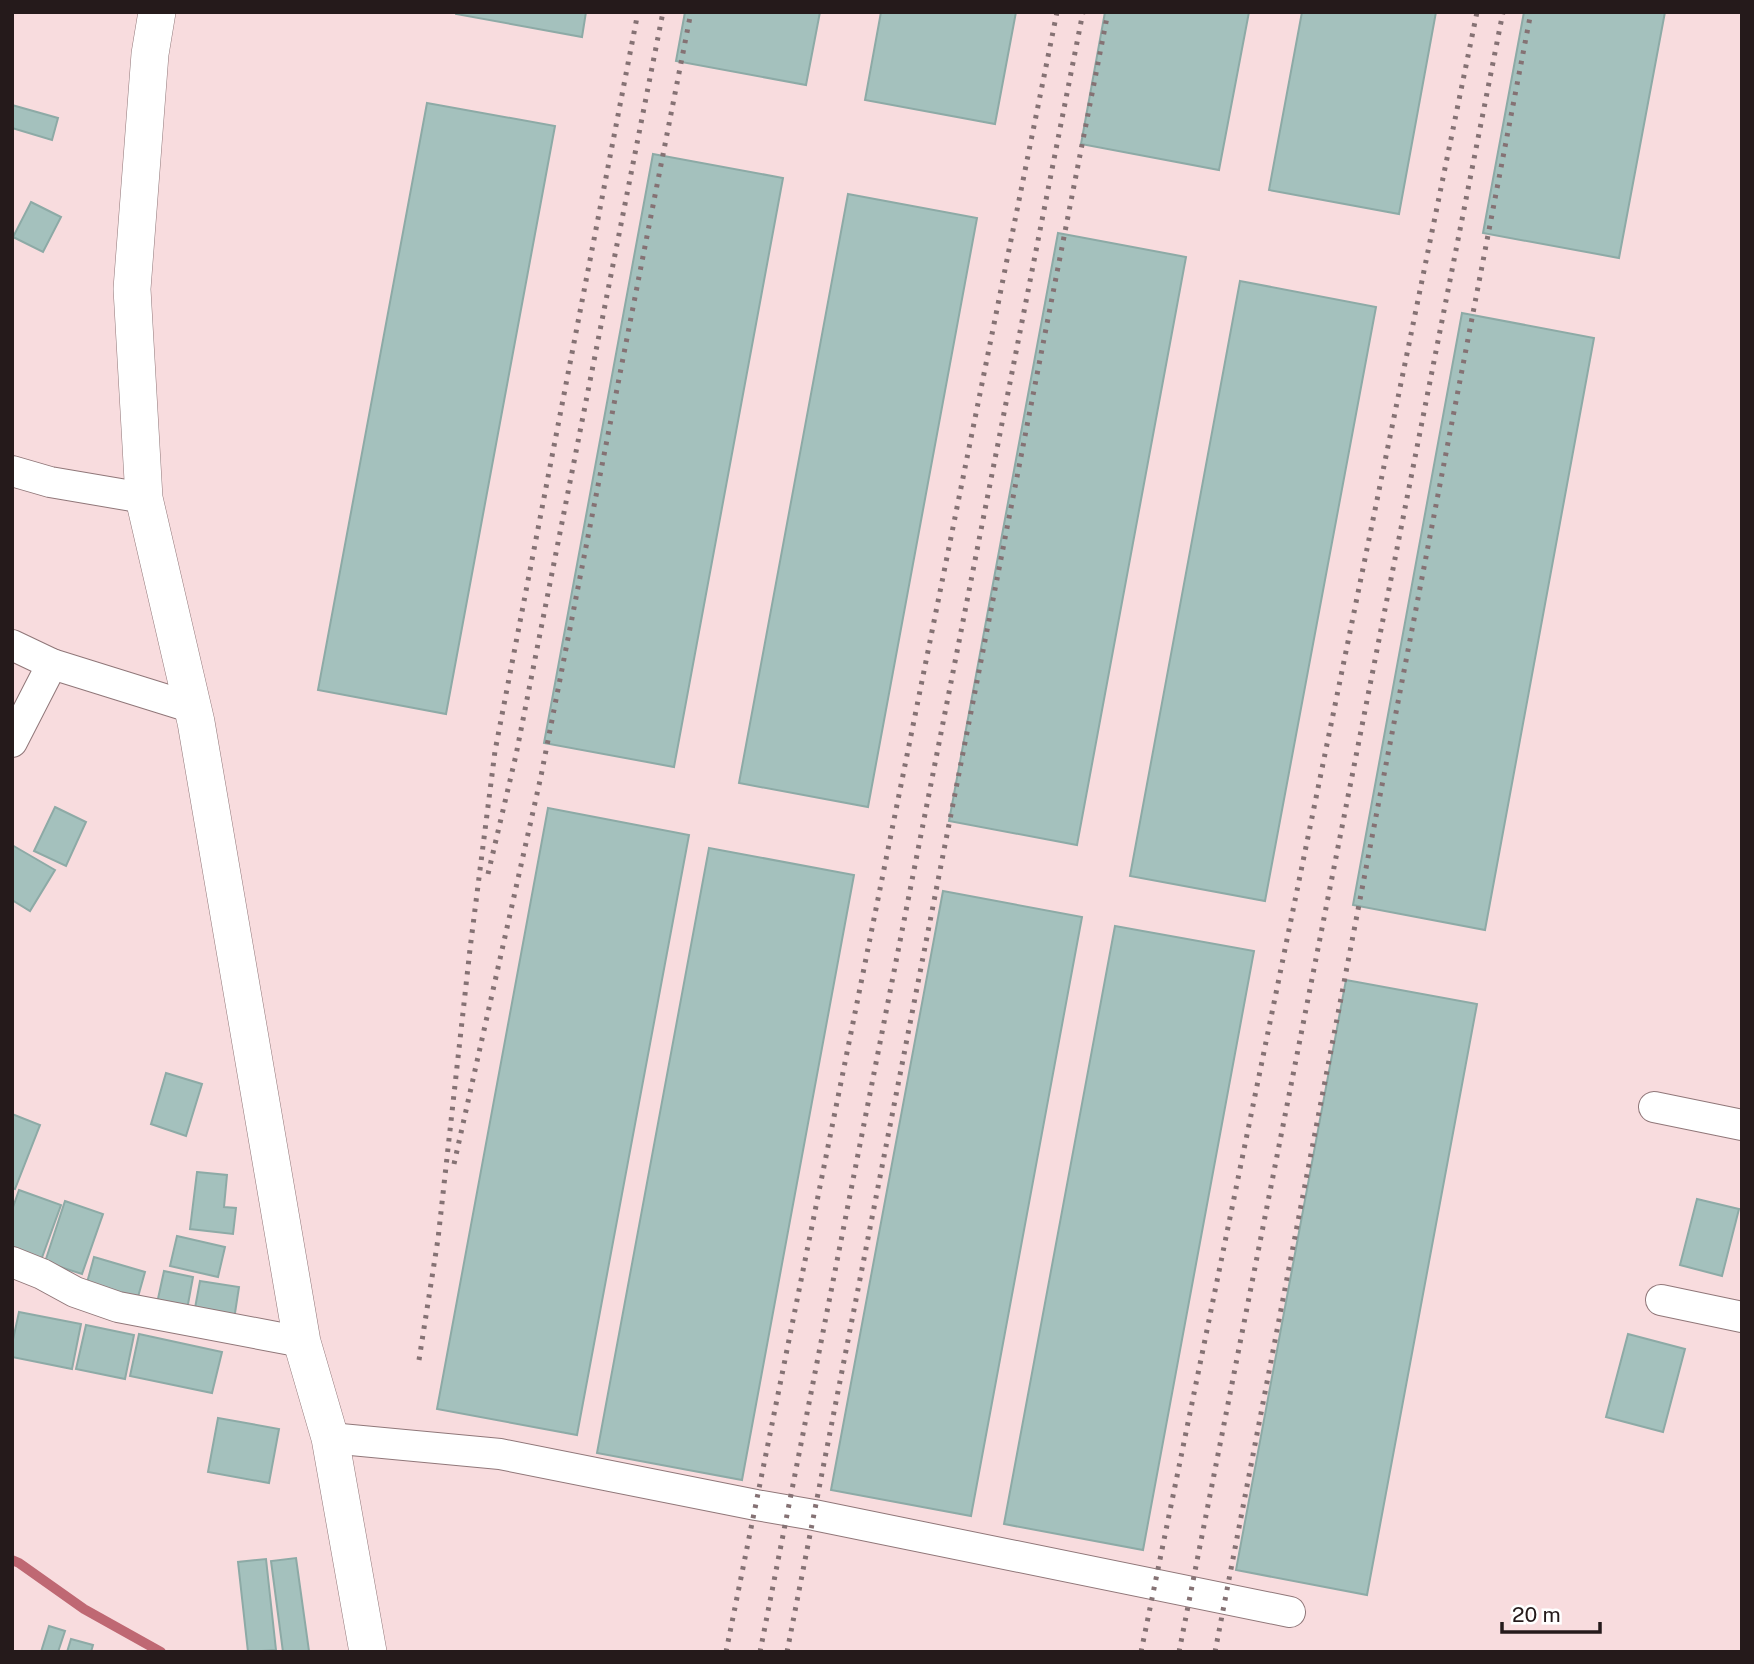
<svg xmlns="http://www.w3.org/2000/svg" width="1754" height="1664" viewBox="0 0 1754 1664" font-family="'Public Sans',sans-serif">
  <style>
    .lines { fill: none; stroke-linecap: round; stroke-linejoin: round }
    .stream { stroke: #bf6873; stroke-width: 10 }
    .building { fill: #a4c1bd; stroke: #8daaa6; stroke-width: 2 }
    .minor-casing { stroke: #907779; stroke-width: 32 }
    .tertiary-casing { stroke: #907779; stroke-width: 38 }
    .minor { stroke: #fff; stroke-width: 30 }
    .tertiary { stroke: #fff; stroke-width: 37 }
    .rail { stroke: #857274; stroke-width: 5; stroke-dasharray: 3.5 7; stroke-linecap: butt }
  </style>
  <rect width="100%" height="100%" fill="#f8dcde"/>
  <g class="lines">
    <polyline class="stream" points="12,1560 19,1563 84,1609 161,1652"/>
  </g>
  <g class="building">
    <polygon points="456,12 586,12 582,37 456,14"/>
    <polygon points="685,12 820,12 806,85 676,61"/>
    <polygon points="881,12 1016,12 995,124 865,100"/>
    <polygon points="1105,12 1249,12 1219,170 1081,144"/>
    <polygon points="1302,12 1436,12 1399,214 1269,190"/>
    <polygon points="1524,12 1665,12 1619,258 1483,233"/>
    <polygon points="427,103 555,126 446,714 318,690"/>
    <polygon points="12,105 58,118 52,140 12,128"/>
    <polygon points="653,154 783,178 674,767 544,743"/>
    <polygon points="848,194 977,218 868,807 739,783"/>
    <polygon points="31,202 61,217 43,252 13,237"/>
    <polygon points="1058,233 1186,257 1077,845 949,821"/>
    <polygon points="1240,281 1376,307 1265,901 1130,876"/>
    <polygon points="1462,313 1594,338 1485,930 1353,905"/>
    <polygon points="55,807 86,822 66,866 34,851"/>
    <polygon points="548,808 689,835 577,1435 437,1409"/>
    <polygon points="12,845 55,870 30,911 12,900"/>
    <polygon points="709,848 854,875 742,1480 597,1453"/>
    <polygon points="943,891 1082,917 971,1516 831,1490"/>
    <polygon points="1115,926 1254,951 1143,1550 1004,1524"/>
    <polygon points="1346,980 1477,1004 1367,1595 1236,1570"/>
    <polygon points="166,1073 202,1084 186,1136 151,1124"/>
    <polygon points="12,1114 40,1125 15,1189 12,1188"/>
    <polygon points="197,1172 227,1175 224,1207 236,1208 233,1234 190,1229"/>
    <polygon points="19,1190 61,1205 40,1263 12,1253 12,1210"/>
    <polygon points="1697,1199 1739,1209 1722,1276 1680,1265"/>
    <polygon points="65,1201 103,1214 82,1274 45,1262"/>
    <polygon points="177,1236 225,1247 218,1277 170,1266"/>
    <polygon points="94,1257 145,1272 136,1304 85,1290"/>
    <polygon points="164,1271 193,1277 186,1315 156,1308"/>
    <polygon points="200,1281 239,1287 233,1326 193,1319"/>
    <polygon points="19,1312 81,1324 72,1369 12,1357 12,1344"/>
    <polygon points="86,1325 134,1335 125,1379 76,1369"/>
    <polygon points="139,1334 222,1352 212,1393 130,1376"/>
    <polygon points="1628,1334 1685,1349 1663,1432 1606,1417"/>
    <polygon points="218,1418 279,1429 269,1483 208,1472"/>
    <polygon points="296,1558 309,1651 283,1652 271,1561"/>
    <polygon points="266,1559 276,1650 248,1652 238,1562"/>
    <polygon points="49,1626 65,1631 58,1652 41,1652"/>
    <polygon points="71,1639 93,1645 91,1652 67,1652"/>
  </g>
  <g class="lines">
    <defs>
      <g id="minor">
        <polyline points="12,471 50,482 144,498"/>
        <polyline points="12,645 52,664 193,708"/>
        <polyline points="12,742 52,664"/>
        <polyline points="1654,1107 1742,1125"/>
        <polyline points="12,1262 42,1274 75,1292 118,1307 302,1342"/>
        <polyline points="1661,1300 1742,1317"/>
        <polyline points="330,1438 500,1454 756,1505 814,1515 1290,1612"/>
      </g>
      <polyline id="tertiary" points="157,12 150,54 132,289 144,498 196,722 302,1342 330,1438 368,1652"/>
    </defs>
    <use href="#minor" class="minor-casing"/>
    <use href="#tertiary" class="tertiary-casing"/>
    <use href="#minor" class="minor"/>
    <use href="#tertiary" class="tertiary"/>
    <g class="rail">
      <polyline points="488,874 516,755 663,12"/>
      <polyline points="454,1164 541,776 691,12"/>
      <polyline points="419,1360 438,1239 470,949 495,751 638,12"/>
      <polyline points="726,1652 1057,12"/>
      <polyline points="760,1652 1083,12"/>
      <polyline points="787,1652 1108,12"/>
      <polyline points="1141,1652 1477,12"/>
      <polyline points="1179,1652 1503,12"/>
      <polyline points="1215,1652 1531,12"/>
    </g>
  </g>
  <rect width="1754" height="1664" fill="none" stroke="#251a1b" stroke-width="28"/>
  <path d="M1502 1622v10h98v-10" fill="none" stroke="#251a1b" stroke-width="3.5"/>
  <text x="1512" y="1622" font-size="21" fill="#251a1b" stroke="#ffffff" stroke-width="5" paint-order="stroke">20 m</text>
</svg>
